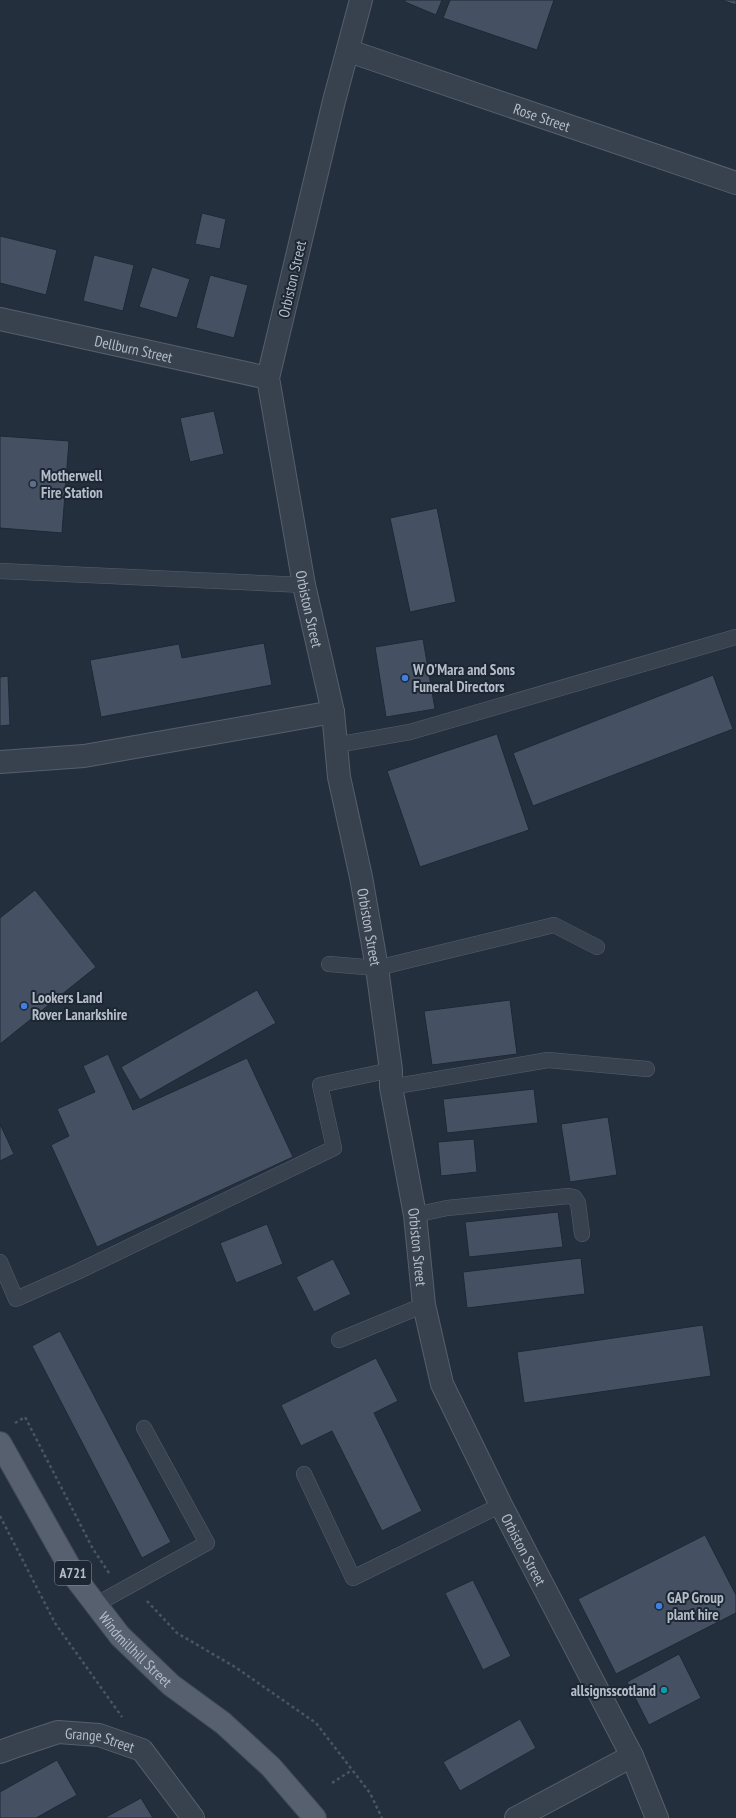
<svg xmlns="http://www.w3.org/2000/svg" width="736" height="1818" viewBox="0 0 736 1818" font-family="'PT Sans Narrow',sans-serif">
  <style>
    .building { fill: #455162; stroke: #1f2835 }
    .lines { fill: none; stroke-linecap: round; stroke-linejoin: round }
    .service-casing { stroke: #565f6c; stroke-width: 16 }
    .minor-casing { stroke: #565f6c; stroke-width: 24 }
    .primary-casing { stroke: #414a57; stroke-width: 24 }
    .path { stroke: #44595c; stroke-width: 2.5; stroke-dasharray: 3 3; stroke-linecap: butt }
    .service { stroke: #38414e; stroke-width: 15 }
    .minor { stroke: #38414e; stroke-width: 22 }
    .primary { stroke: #56606e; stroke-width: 22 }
    .service-dot { fill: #5c6f8a; stroke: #1d2633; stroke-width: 1.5 }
    .shop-dot { fill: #3f7fe0; stroke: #1d2633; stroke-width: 1.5 }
    .culture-dot { fill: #0f9aa8; stroke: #1d2633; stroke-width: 1.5 }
    .labels { text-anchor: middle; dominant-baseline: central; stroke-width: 4; stroke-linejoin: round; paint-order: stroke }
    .shield { fill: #1d2633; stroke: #878f9c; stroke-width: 1 }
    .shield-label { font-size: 14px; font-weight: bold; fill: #b4bcc9 }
    .street-label { font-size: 15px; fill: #b4bcc9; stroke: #1d2633 }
    .poi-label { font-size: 15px; font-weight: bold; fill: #b4bcc9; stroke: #1d2633; text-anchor: start }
  </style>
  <rect width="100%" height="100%" fill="#242f3e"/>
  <g class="building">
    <polygon points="405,0 442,0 436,15 405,2"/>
    <polygon points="450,0 554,0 537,50 443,18"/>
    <polygon points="721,0 736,0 736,5"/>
    <polygon points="202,213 226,219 220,249 195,244"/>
    <polygon points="0,236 57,250 46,295 0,283"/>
    <polygon points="94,255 134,265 123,311 83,301"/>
    <polygon points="152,267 190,279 177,318 139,307"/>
    <polygon points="210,275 248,285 234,338 196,328"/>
    <polygon points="214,411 224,454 190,462 180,418"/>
    <polygon points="0,436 69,441 62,533 0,528"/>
    <polygon points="437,508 456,602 410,612 390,518"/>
    <polygon points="423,639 435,709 386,717 375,647"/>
    <polygon points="264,643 272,685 101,717 90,660 179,644 182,658"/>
    <polygon points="713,675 733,729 533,806 513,753"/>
    <polygon points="8,676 10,725 0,726 0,677"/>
    <polygon points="497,734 529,830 420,867 387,771"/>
    <polygon points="35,890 96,967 0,1044 0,918"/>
    <polygon points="257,990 276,1023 140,1100 121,1067"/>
    <polygon points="510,1000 517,1054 432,1065 424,1011"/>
    <polygon points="108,1054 133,1110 247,1058 293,1157 97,1247 51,1145 69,1136 57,1109 95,1092 83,1066"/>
    <polygon points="534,1089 538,1123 447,1133 443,1099"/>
    <polygon points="608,1117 617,1175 570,1182 561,1124"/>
    <polygon points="0,1124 14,1154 0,1161"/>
    <polygon points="474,1139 477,1172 441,1176 438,1142"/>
    <polygon points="558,1212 563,1247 469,1257 465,1222"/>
    <polygon points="267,1224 283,1264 236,1283 220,1243"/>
    <polygon points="581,1258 585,1294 467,1308 463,1272"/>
    <polygon points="333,1259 351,1294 314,1312 296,1277"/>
    <polygon points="703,1325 711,1376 524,1403 517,1352"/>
    <polygon points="60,1331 171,1542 142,1558 32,1346"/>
    <polygon points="376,1358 398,1401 374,1413 422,1511 382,1531 332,1431 301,1446 281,1405"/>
    <polygon points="705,1535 736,1595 736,1613 616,1674 578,1599"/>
    <polygon points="473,1580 511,1656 483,1670 445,1593"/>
    <polygon points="679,1654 701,1698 649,1725 627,1682"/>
    <polygon points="520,1719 536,1748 460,1791 443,1762"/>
    <polygon points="57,1760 77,1795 36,1818 0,1818 0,1792"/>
    <polygon points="141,1798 153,1818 106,1818 106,1817"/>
  </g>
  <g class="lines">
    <defs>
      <g id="service">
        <polyline points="0,571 304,585"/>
        <polyline points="336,745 410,732 736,637"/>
        <polyline points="329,964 377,968 554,925 597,947"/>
        <polyline points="391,1087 548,1060 647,1069"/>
        <polyline points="415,1215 447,1208 569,1196 574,1197 578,1203 582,1234"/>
        <polyline points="0,1262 16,1299 77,1272 334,1148 320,1085 391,1070"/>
        <polyline points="339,1340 424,1305"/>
        <polyline points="304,1474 353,1578 501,1505"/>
        <polyline points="95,1605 207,1543 144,1428"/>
      </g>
      <g id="minor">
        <path id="s1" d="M 361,0 L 334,101 L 268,378 L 304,585 L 333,712 L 339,777 L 361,877 L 377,968 L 391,1070 L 391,1087 L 415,1215 L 424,1305 L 442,1384 L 501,1505 L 632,1756 L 657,1818"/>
        <path id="s2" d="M 349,51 L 736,183"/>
        <path id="s3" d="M 0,319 L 268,378"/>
        <polyline points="0,762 84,756 333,712"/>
        <path id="s4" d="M 0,1752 L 19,1745 L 58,1732 L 99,1735 L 142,1750 L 193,1818"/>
        <polyline points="516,1818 632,1756"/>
      </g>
      <g id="primary">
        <path id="s5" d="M 0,1443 L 77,1580 L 120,1636 L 171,1685 L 223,1723 L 271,1767 L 315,1818"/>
      </g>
    </defs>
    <use href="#service" class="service-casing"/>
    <use href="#minor" class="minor-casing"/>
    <use href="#primary" class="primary-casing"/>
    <g class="path">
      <polyline points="15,1423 25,1417 93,1549 109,1573"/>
      <polyline points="0,1516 55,1623 122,1717"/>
      <polyline points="147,1601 177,1633 235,1667 316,1723 370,1793 382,1818"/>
      <polyline points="332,1783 352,1770"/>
    </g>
    <use href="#service" class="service"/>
    <use href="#minor" class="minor"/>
    <use href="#primary" class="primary"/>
  </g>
  <circle class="service-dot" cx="33" cy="484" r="4"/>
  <g class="shop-dot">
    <circle cx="405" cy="678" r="4"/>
    <circle cx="24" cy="1006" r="4"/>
    <circle cx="659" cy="1606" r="4"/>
  </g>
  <circle class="culture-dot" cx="664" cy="1690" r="4"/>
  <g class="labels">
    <rect class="shield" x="55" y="1561" width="36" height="24" rx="3"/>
    <g class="shield-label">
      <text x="73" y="1573">A721</text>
    </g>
    <g class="street-label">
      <text stroke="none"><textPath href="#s2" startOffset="204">Rose Street</textPath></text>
      <text transform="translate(292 279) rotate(-77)">Orbiston Street</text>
      <text stroke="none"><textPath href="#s3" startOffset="137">Dellburn Street</textPath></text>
      <text stroke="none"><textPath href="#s1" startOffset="624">Orbiston Street</textPath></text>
      <text stroke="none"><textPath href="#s1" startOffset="948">Orbiston Street</textPath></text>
      <text stroke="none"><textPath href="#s1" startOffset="1272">Orbiston Street</textPath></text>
      <text stroke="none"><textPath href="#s1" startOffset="1596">Orbiston Street</textPath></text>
      <text stroke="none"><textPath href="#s5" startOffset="248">Windmillhill Street</textPath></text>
      <text stroke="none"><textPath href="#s4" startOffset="104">Grange Street</textPath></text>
    </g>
    <g class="poi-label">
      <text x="41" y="475">Motherwell<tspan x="41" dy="17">Fire Station</tspan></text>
      <text x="413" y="669">W O'Mara and Sons<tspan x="413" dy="17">Funeral Directors</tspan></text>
      <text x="32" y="997">Lookers Land<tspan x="32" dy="17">Rover Lanarkshire</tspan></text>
      <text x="667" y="1597">GAP Group<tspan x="667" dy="17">plant hire</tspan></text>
      <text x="656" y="1690" text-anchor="end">allsignsscotland</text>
    </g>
  </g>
</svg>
